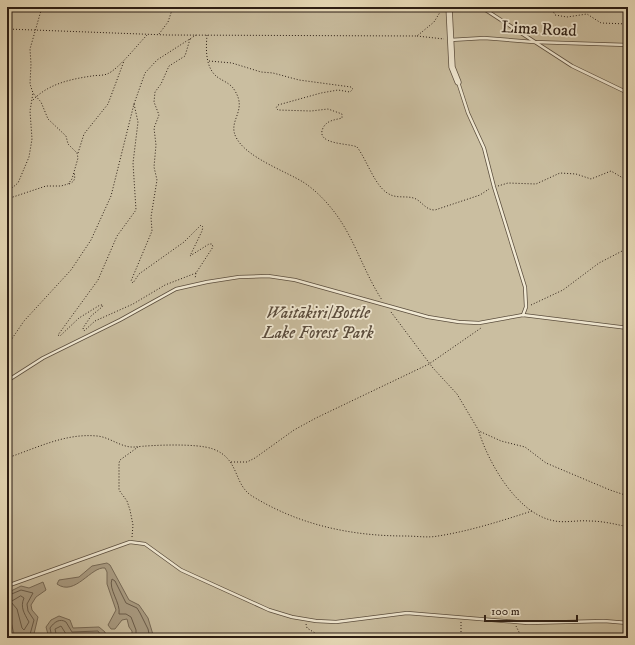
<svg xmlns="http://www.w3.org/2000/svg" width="635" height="645" viewBox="0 0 635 645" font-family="'IM FELL DW Pica',serif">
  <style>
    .green { fill: #cabea0; stroke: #7a6e5a }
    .water { fill: #aa9d84; stroke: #776a57 }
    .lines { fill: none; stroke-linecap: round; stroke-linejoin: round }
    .shore { stroke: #6a5d4c; stroke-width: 1 }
    .service-casing { stroke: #5b4e3e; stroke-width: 4 }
    .minor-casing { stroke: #5b4e3e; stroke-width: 7 }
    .path { stroke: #2b1d14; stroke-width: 1; stroke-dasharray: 1 2; stroke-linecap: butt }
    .service { stroke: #f2ead4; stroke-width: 2.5 }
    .minor { stroke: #f2ead4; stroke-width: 5.5 }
    .labels { text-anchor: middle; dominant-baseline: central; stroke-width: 3.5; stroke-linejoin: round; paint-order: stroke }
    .street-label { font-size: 17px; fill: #2b1d14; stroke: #f2ead4 }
    .park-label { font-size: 17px; font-style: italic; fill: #5b4d3e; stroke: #f2ead4 }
  </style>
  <rect width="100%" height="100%" fill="#ebdfbd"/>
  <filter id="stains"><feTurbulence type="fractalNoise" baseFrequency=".005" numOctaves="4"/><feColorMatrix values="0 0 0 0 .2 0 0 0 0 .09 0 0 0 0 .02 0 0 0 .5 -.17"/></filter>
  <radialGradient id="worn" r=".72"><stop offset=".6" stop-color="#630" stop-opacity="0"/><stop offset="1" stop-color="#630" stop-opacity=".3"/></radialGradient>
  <rect class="green" x="7" y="7" width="621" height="631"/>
  <g class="water">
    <path d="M 107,563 L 110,565 L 129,600 L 139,605 L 148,618 L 154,638 L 132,638 L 132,631 L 129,627 L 127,619 L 122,620 L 115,629 L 111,629 L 108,625 L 116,610 L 107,584 L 107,572 L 105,568 C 91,566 75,597 57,584 L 59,580 L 79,577 L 92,566 Z"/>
    <polygon points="43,582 46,590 36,597 31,605 32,610 38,617 33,638 15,638 8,610 7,593 21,586 29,588"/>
    <polygon points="59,616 70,620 73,628 99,627 105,632 106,638 49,638 46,627 51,620"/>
  </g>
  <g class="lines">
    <g class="shore">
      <polyline points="7,596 21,590 33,593 27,604 28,611 34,620 29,638"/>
      <path d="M 21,596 L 24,598 C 20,607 24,613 29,622 L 24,630 L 22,628 L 17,609 L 11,602 Z"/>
      <path d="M 52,638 L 50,628 C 54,622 60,618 66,622 L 72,632 L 98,631 L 103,638"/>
      <polyline points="57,638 55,629 61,626 66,634 71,637 95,636 98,638"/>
      <path d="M 136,638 L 136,630 L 131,617 L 126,614 L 119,614 C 121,603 108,589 112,579 L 115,581 L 126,603 L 137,608 L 140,613 L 148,629 L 150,638"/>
    </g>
    <defs>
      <g id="service">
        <polyline points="481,7 572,66 628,93"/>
        <polyline points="450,40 484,38 534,42 628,45"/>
        <polyline points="458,82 468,113 484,148 494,187 525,287 526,307 523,315"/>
        <polyline points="7,381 43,358 120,320 176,289 207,282 239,277 268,276 295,280 428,317 459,322 479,323 523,315 628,328"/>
        <polyline points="7,586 130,542 145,544 181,570 269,610 292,617 316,621 336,622 407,613 528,623 604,621 628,623"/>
      </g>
      <polyline id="minor" points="449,7 452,67 458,82"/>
    </defs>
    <use href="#service" class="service-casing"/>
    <use href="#minor" class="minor-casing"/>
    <g class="path">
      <polyline points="551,7 555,15 567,17 587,14 601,23 628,24"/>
      <polyline points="7,29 167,35 417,36 434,22 442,9"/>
      <polyline points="159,34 168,22 173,7"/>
      <path d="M 207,35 C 206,48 205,66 216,76 C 222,81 231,83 235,91 C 248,112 226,121 237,139 C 248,158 285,171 303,182 C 314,189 324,199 332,209 C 354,236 363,271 382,300"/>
      <polyline points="417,36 444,39"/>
      <polyline points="190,39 185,56 169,66 161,84 155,92 154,102 159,115 154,128 156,145 154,167 157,180 151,217 152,231 131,281 133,283 139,274 184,242 201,225 203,227 202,231 190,256 209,244 212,244 213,247 196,273 195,279"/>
      <path d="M 209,61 L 232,63 L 261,72 L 273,73 L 299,80 L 351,87 L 353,89 L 350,92 L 338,90 L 321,93 L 278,105 L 276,108 L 278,110 L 311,111 L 328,109 L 342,114 L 342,118 C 335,120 327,120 323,128 C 315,145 349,143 357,147 C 367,160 375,187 389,194 C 397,199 408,195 416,199 C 423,203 426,210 435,210 L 480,195 L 489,189"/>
      <path d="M 33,100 C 48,84 71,79 92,76 C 96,75 102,76 107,74 C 118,70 138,44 148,34"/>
      <polyline points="134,104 138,122 133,163 136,210 117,236 98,280 58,335 60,336 79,318 100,305 103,305 102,307 91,316 83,328 84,331 95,321 133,304 165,285 196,273"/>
      <polyline points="78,153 84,134 108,104 124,61"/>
      <path d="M 69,184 C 76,181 75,177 74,172"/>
      <polyline points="498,186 508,183 536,184 560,173 576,174 591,179 611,171 628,181"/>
      <polyline points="7,192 18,183 29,157 32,139 30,111 33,93"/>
      <polyline points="7,199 46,186 61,186 68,184 72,179 78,158 77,153 68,144 66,136 48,119 41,102 33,93 30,84 31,64 30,49 42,7"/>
      <polyline points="531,305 563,290 599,263 628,248"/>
      <polyline points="391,312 433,368 457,394 479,431 501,441 525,447 546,463 610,490 628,496"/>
      <polyline points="7,346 24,321 71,270 91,240 111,196 134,104 145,73 157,60 196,35"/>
      <path d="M 479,432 C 489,464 518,515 555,521 C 565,523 578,520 589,521 C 602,521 615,524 628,527"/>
      <path d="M 7,458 C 37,448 65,433 97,436 C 110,437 121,448 135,447 C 152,445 197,443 213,449 C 240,459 233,484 252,496 C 299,525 351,536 405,536 C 416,536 428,538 438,536 C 470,531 501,521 532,511"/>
      <polyline points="231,462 247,462 255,458 294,430 316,418 429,364 481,328"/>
      <polyline points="132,537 133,525 130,510 127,501 119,490 119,463 120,460 138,447"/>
      <polyline points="461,622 461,634 463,638"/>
      <polyline points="306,624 307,628 323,638"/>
      <polyline points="516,626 522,638"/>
    </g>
    <use href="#service" class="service"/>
    <use href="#minor" class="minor"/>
  </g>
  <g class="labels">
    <g class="street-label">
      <text transform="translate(539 29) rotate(3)">Lima Road</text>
    </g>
    <g class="park-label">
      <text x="318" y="313">Waitākiri/Bottle<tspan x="318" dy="20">Lake Forest Park</tspan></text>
    </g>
  </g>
  <rect width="635" height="645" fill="none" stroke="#ebdfbd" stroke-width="24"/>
  <rect x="8" y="8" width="619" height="629" fill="none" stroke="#2b1d14" stroke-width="2"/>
  <rect x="12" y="12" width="611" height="621" fill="none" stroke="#2b1d14"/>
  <path d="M485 615v6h92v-6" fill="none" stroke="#2b1d14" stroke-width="2"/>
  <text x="491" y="615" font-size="12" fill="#2b1d14" stroke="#f2ead4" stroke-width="3" paint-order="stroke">100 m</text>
  <rect width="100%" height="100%" filter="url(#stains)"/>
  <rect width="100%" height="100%" fill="url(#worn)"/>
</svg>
